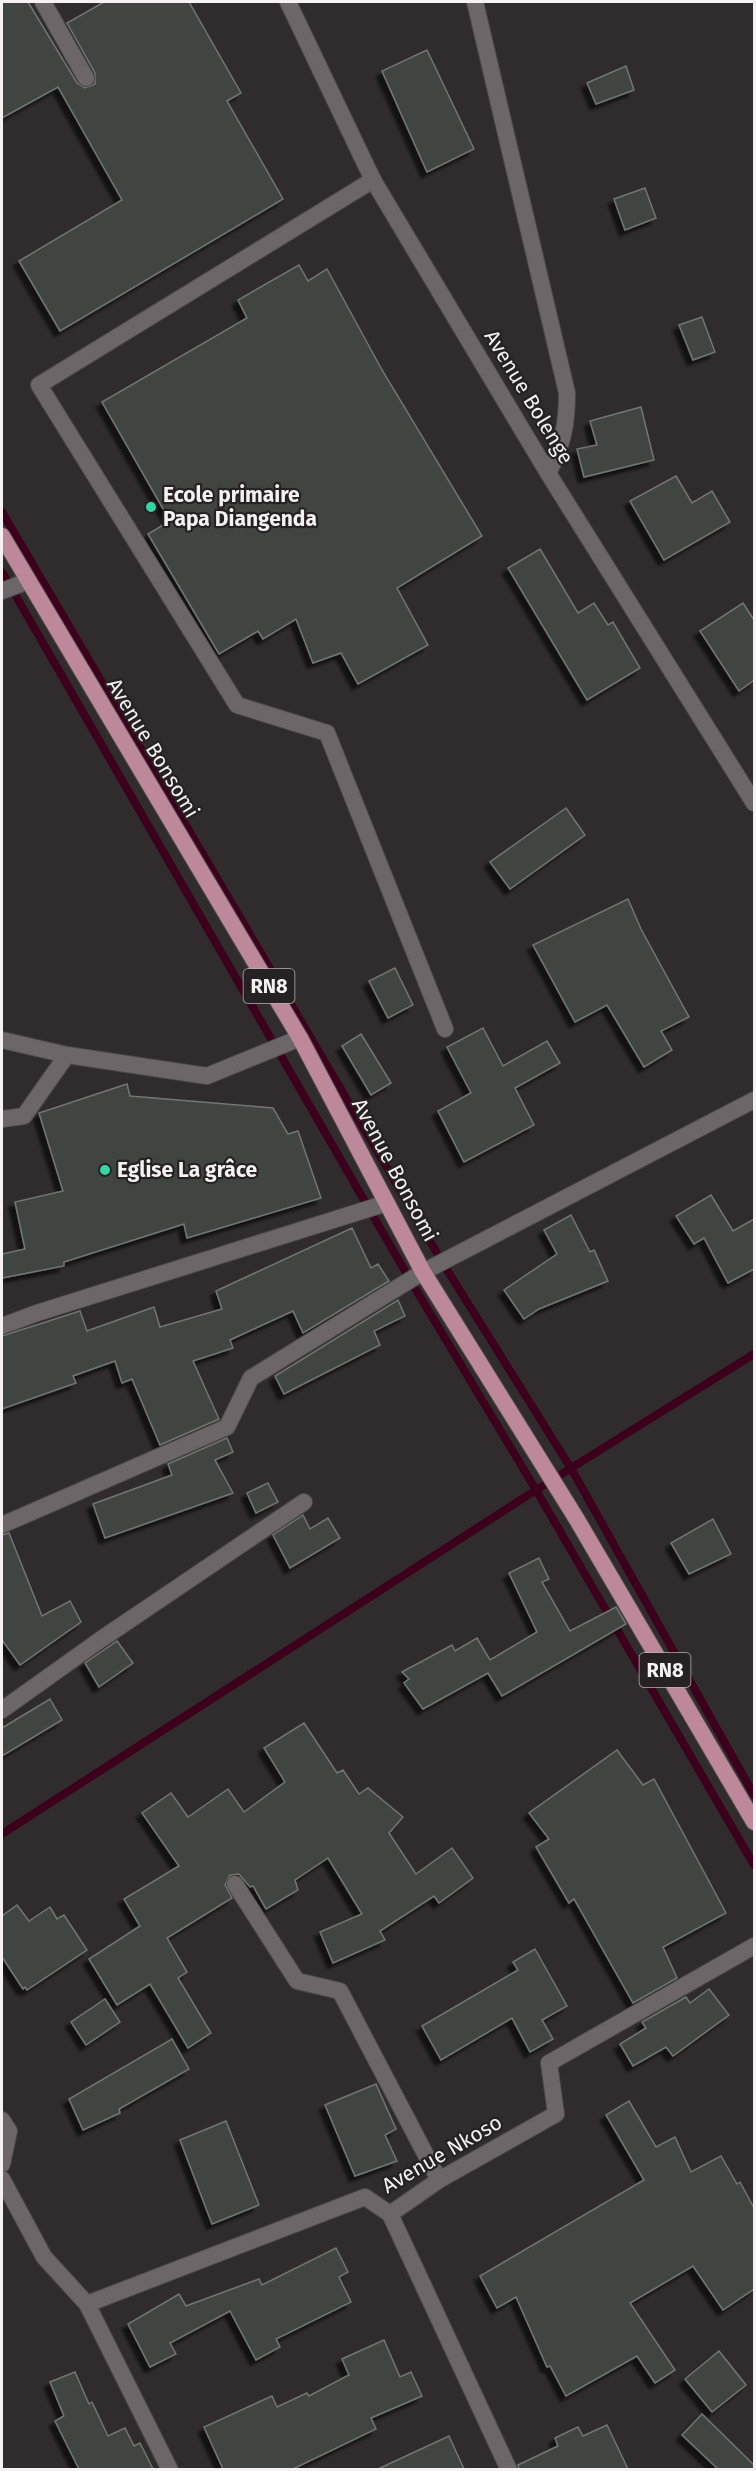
<svg xmlns="http://www.w3.org/2000/svg" width="756" height="2471" viewBox="0 0 756 2471" font-family="'Fira Sans',sans-serif">
  <style>
    .lines { fill: none; stroke-linecap: round; stroke-linejoin: round }
    .stream { stroke: #3c001c; stroke-width: 8 }
    .building { fill: #3f4442; stroke: #717674; stroke-width: 1.5; filter: url(#shadow) }
    .service-casing { stroke: #4d494a; stroke-width: 18 }
    .minor-casing { stroke: #4d494a; stroke-width: 18 }
    .tertiary-casing { stroke: #4d494a; stroke-width: 18 }
    .primary-casing { stroke: #4d494a; stroke-width: 18 }
    .service { stroke: #6c6668; stroke-width: 16 }
    .minor { stroke: #6c6668; stroke-width: 16 }
    .tertiary { stroke: #6c6668; stroke-width: 16 }
    .primary { stroke: #bd899a; stroke-width: 16 }
    .poi-dot { fill: #37d4a6; stroke: #262223; stroke-width: 2 }
    .labels { text-anchor: middle; dominant-baseline: central; stroke-width: 4.5; stroke-linejoin: round; paint-order: stroke }
    .shield { fill: #262223; stroke: #b8b4b5; stroke-width: 1.5 }
    .shield-label { font-size: 20px; font-weight: bold; fill: #f6f2f3 }
    .street-label { font-size: 21px; fill: #f6f2f3; stroke: #262223 }
    .poi-label { font-size: 21px; font-weight: bold; fill: #f6f2f3; stroke: #262223; text-anchor: start }
  </style>
  <defs>
    <filter id="shadow"><feDropShadow dx="-5.5" dy="5.5" stdDeviation="1.5" flood-color="#0009"/></filter>
  </defs>
  <rect width="100%" height="100%" fill="#302b2d"/>
  <g class="lines">
    <g class="stream">
      <polyline points="2,512 444,1265 572,1470 754,1795"/>
      <polyline points="2,572 413,1285 536,1490 754,1865"/>
      <polyline points="2,1834 536,1490 754,1354"/>
    </g>
  </g>
  <g class="building">
    <polygon points="2,2 28,2 77,83 85,88 95,84 95,73 67,23 104,2 189,2 241,93 227,101 283,199 60,331 19,261 122,200 58,87 2,118"/>
    <polygon points="427,50 474,149 427,172 382,71"/>
    <polygon points="626,66 634,90 596,104 587,83"/>
    <polygon points="645,188 656,218 625,230 614,199"/>
    <polygon points="299,265 308,281 327,269 382,370 482,536 397,588 428,645 358,684 341,653 313,663 296,619 263,639 258,631 219,654 148,534 170,521 102,402 247,318 238,300"/>
    <polygon points="702,317 715,352 693,360 679,325"/>
    <polygon points="641,407 654,460 584,477 577,449 597,445 590,421"/>
    <polygon points="676,476 692,503 712,491 730,522 664,560 630,501"/>
    <polygon points="540,549 578,613 594,603 608,625 613,622 640,668 587,700 508,568"/>
    <polygon points="743,603 754,620 754,680 739,691 700,631"/>
    <polygon points="566,808 585,835 510,889 490,862"/>
    <polygon points="628,899 641,929 689,1017 661,1031 672,1050 644,1067 607,1005 575,1022 533,945"/>
    <polygon points="395,968 413,1005 388,1018 369,981"/>
    <polygon points="483,1028 503,1066 547,1041 560,1063 515,1088 534,1125 464,1162 438,1111 471,1093 447,1047"/>
    <polygon points="361,1034 391,1083 371,1095 342,1046"/>
    <polygon points="127,1084 130,1096 273,1108 288,1134 298,1131 321,1198 187,1238 184,1224 64,1262 64,1266 2,1278 2,1254 25,1249 15,1202 63,1191 39,1113"/>
    <polygon points="711,1195 733,1231 754,1219 754,1269 728,1283 704,1238 694,1244 676,1216"/>
    <polygon points="571,1215 590,1252 594,1250 608,1281 539,1309 524,1319 504,1290 557,1254 544,1230"/>
    <polygon points="352,1228 371,1268 378,1264 389,1281 303,1333 293,1311 230,1340 233,1348 193,1361 219,1419 160,1445 132,1379 122,1383 115,1361 73,1376 76,1383 2,1409 2,1336 80,1311 87,1331 154,1307 160,1327 222,1309 216,1291"/>
    <polygon points="398,1300 405,1316 374,1331 380,1345 284,1394 275,1376"/>
    <polygon points="227,1438 233,1452 215,1460 233,1493 105,1538 93,1504 172,1475 168,1464"/>
    <polygon points="268,1483 278,1502 256,1513 247,1493"/>
    <polygon points="303,1515 310,1529 328,1518 340,1538 290,1568 273,1535"/>
    <polygon points="713,1519 731,1554 689,1574 671,1543"/>
    <polygon points="9,1533 42,1616 70,1601 81,1622 20,1665 2,1640 2,1535"/>
    <polygon points="539,1558 549,1579 542,1582 570,1631 616,1607 626,1624 502,1696 488,1673 423,1709 404,1683 409,1679 402,1672 452,1645 455,1651 477,1638 490,1660 537,1632 509,1573"/>
    <polygon points="117,1641 133,1663 99,1687 85,1663"/>
    <polygon points="50,1699 62,1720 2,1756 2,1728"/>
    <polygon points="304,1723 337,1773 343,1770 359,1794 368,1788 403,1817 389,1833 416,1874 452,1848 473,1878 439,1903 434,1896 380,1931 385,1940 333,1963 320,1932 362,1914 328,1858 295,1880 298,1890 266,1909 253,1886 250,1887 239,1874 230,1875 225,1885 232,1898 167,1938 187,1972 178,1978 211,2033 188,2048 150,1984 117,2005 89,1959 140,1926 124,1899 179,1866 142,1813 171,1793 188,1817 228,1789 244,1812 285,1782 264,1748"/>
    <polygon points="617,1750 643,1785 654,1779 726,1913 663,1947 677,1978 633,2003 574,1899 569,1903 536,1847 549,1839 529,1813"/>
    <polygon points="17,1905 29,1921 50,1907 57,1919 64,1915 87,1950 27,1990 25,1987 23,1989 2,1957 2,1916"/>
    <polygon points="535,1949 567,2006 542,2020 553,2039 530,2052 512,2018 441,2060 422,2026 518,1970 513,1962"/>
    <polygon points="709,1989 729,2015 673,2056 666,2047 633,2066 620,2044 646,2028 642,2022 686,1997 690,2003"/>
    <polygon points="105,1999 120,2022 86,2045 71,2022"/>
    <polygon points="172,2039 189,2069 119,2109 120,2113 83,2130 69,2099"/>
    <polygon points="376,2084 396,2129 385,2135 397,2161 355,2176 325,2105"/>
    <polygon points="629,2101 656,2147 675,2137 691,2172 721,2156 737,2184 740,2182 754,2208 754,2289 723,2310 693,2266 630,2303 675,2370 655,2383 637,2356 566,2396 550,2366 547,2367 516,2297 497,2308 480,2276 644,2180 606,2115"/>
    <polygon points="226,2121 259,2205 212,2224 180,2140"/>
    <polygon points="336,2248 348,2272 339,2277 351,2302 276,2339 280,2347 256,2360 230,2311 170,2343 176,2354 150,2367 128,2324 179,2294 186,2306 259,2279 262,2285"/>
    <polygon points="384,2340 400,2377 411,2372 422,2396 371,2418 376,2429 293,2469 223,2469 204,2427 272,2396 277,2407 307,2393 309,2396 349,2375 342,2359"/>
    <polygon points="719,2351 746,2385 712,2412 685,2379"/>
    <polygon points="75,2372 89,2404 92,2402 108,2436 125,2428 134,2446 140,2443 153,2469 79,2469 55,2421 64,2416 50,2382"/>
    <polygon points="702,2414 754,2465 754,2469 718,2469 682,2435"/>
    <polygon points="607,2425 628,2469 519,2469 518,2465 558,2446 555,2438 578,2427 583,2436"/>
    <polygon points="449,2436 464,2469 378,2469"/>
  </g>
  <g class="lines">
    <defs>
      <g id="service">
        <polyline points="43,2 86,78"/>
        <polyline points="373,180 39,385 237,705 327,733 445,1029"/>
        <polyline points="2,591 28,581"/>
        <polyline points="235,1884 297,1981 340,1991 439,2180"/>
        <polyline points="2,2120 9,2131 2,2164"/>
        <polyline points="2,2179 44,2257 87,2304"/>
      </g>
      <g id="minor">
        <path d="M 475,2 L 567,393 C 567,423 563,446 548,473"/>
        <polyline points="2,1040 67,1055 207,1076 300,1038"/>
        <polyline points="2,1119 24,1116 67,1055"/>
        <polyline points="2,1326 37,1313 387,1203"/>
        <polyline points="2,1525 227,1427 251,1378 423,1272 754,1100"/>
        <polyline points="2,1710 100,1640 304,1502"/>
        <polyline points="390,2214 439,2180 556,2114 549,2063 754,1946"/>
        <polyline points="390,2214 509,2470"/>
        <polyline points="170,2470 87,2304 365,2197 390,2214"/>
      </g>
      <polyline id="tertiary" points="288,2 373,180 548,473 754,803"/>
      <polyline id="primary" points="2,536 300,1038 423,1272 576,1518 754,1822"/>
    </defs>
    <use href="#service" class="service-casing"/>
    <use href="#minor" class="minor-casing"/>
    <use href="#tertiary" class="tertiary-casing"/>
    <use href="#primary" class="primary-casing"/>
    <use href="#service" class="service"/>
    <use href="#minor" class="minor"/>
    <use href="#tertiary" class="tertiary"/>
    <use href="#primary" class="primary"/>
  </g>
  <g class="poi-dot">
    <circle cx="151" cy="507" r="6"/>
    <circle cx="105" cy="1170" r="6"/>
  </g>
  <g class="labels">
    <g class="shield">
      <rect x="243.5" y="969" width="51" height="34" rx="4.5"/>
      <rect x="639.5" y="1653" width="51" height="34" rx="4.5"/>
    </g>
    <g class="shield-label">
      <text x="269" y="986">RN8</text>
      <text x="665" y="1670">RN8</text>
    </g>
    <g class="street-label">
      <text transform="translate(529 397) rotate(59)">Avenue Bolenge</text>
      <text transform="translate(153 748) rotate(59)">Avenue Bonsomi</text>
      <text transform="translate(395 1170) rotate(62)">Avenue Bonsomi</text>
      <text transform="translate(442 2154) rotate(-30)">Avenue Nkoso</text>
    </g>
    <g class="poi-label">
      <text x="163" y="495">Ecole primaire<tspan x="163" dy="24">Papa Diangenda</tspan></text>
      <text x="117" y="1170">Eglise La grâce</text>
    </g>
  </g>
  <rect width="756" height="2471" fill="none" stroke="#f6f2f3" stroke-width="6"/>
</svg>
